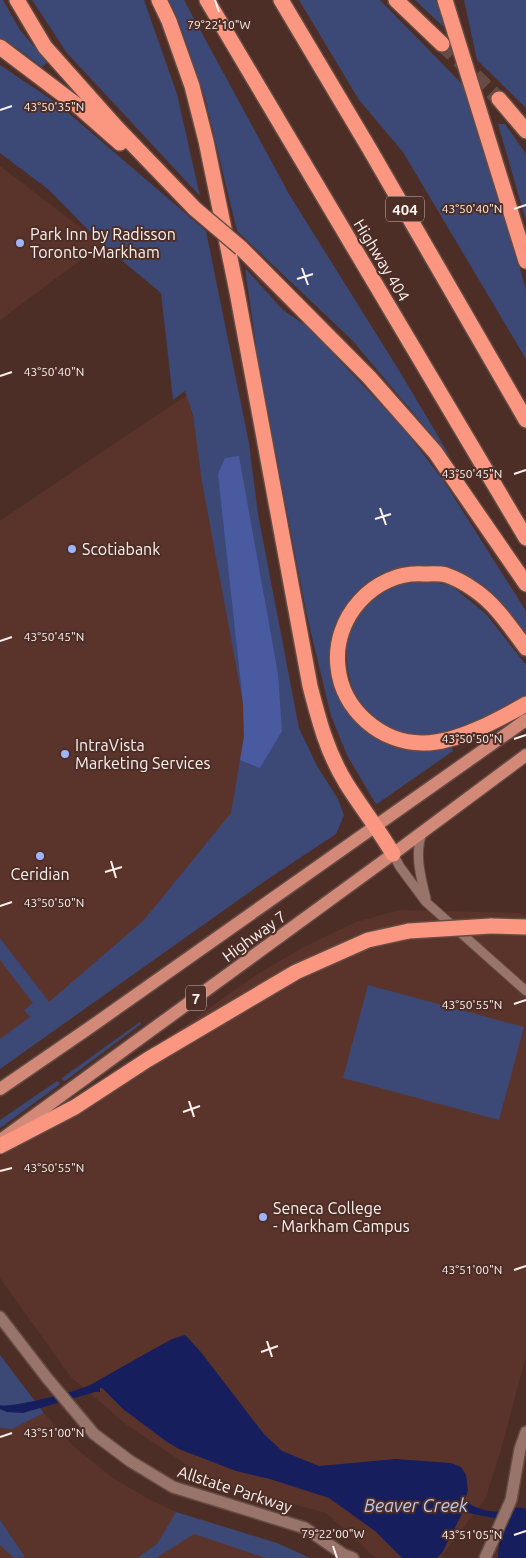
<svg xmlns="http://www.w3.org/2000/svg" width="526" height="1558" viewBox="0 0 526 1558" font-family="Ubuntu,sans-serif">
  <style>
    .built { fill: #5a342b }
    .green { fill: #3c4875 }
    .forest { fill: #495aa0 }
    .water { fill: #161e5e }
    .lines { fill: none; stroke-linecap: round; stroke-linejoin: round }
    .motorway-tunnel { stroke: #674b45; stroke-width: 15; stroke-dasharray: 15 8; stroke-linecap: butt }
    .minor-casing { stroke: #634b44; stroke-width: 11 }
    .tertiary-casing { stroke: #634b44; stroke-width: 14 }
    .primary-casing { stroke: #634b44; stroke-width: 15 }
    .motorway-casing { stroke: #634b44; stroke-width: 18 }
    .minor { stroke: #98746b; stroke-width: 9 }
    .tertiary { stroke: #98746b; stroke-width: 11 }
    .primary { stroke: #d38978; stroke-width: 12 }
    .motorway { stroke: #fb9780; stroke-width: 15 }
    .motorway-bridge-casing { stroke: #634b44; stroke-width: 18; stroke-linecap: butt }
    .motorway-bridge { stroke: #fb9780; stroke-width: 15 }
    .ticks { fill: none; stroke: #fdf1ed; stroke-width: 2 }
    .poi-dot { fill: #9eb4fd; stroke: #4d2e27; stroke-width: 2 }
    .labels { text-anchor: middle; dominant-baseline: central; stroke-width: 4; stroke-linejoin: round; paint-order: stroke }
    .shield { fill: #4d2e27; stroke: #c8b6b2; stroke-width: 1 }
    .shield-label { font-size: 15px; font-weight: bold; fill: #fdf1ed }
    .poi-label { font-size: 16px; fill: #fdf1ed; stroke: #4d2e27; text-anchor: start }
    .street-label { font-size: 16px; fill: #fdf1ed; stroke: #4d2e27 }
    .water-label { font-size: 18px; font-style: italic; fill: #bbc8ef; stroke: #4d2e27 }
    .ticks-label { font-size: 12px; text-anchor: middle; fill: #fdf1ed; stroke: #4d2e27; stroke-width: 4; stroke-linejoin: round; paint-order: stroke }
  </style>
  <rect width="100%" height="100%" fill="#4d2e27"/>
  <g class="built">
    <polygon points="0,166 102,244 0,320"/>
    <polygon points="187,395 224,534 254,783 179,899 0,1058 0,521"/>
    <polygon points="400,910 519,913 526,916 526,1356 500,1453 485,1499 440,1558 376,1558 326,1513 211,1481 127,1425 71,1377 0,1278 0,1157 256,975 304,947 356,922"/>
    <polygon points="44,1413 74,1447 113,1478 147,1498 176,1512 277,1543 310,1558 0,1558 0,1428 12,1429"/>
  </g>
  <g class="green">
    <polygon points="0,0 3,0 20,30 47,62 42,67 17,48 0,38"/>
    <polygon points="32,0 144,0 177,94 200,196 67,53"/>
    <polygon points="169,0 184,0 289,194 400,372 451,458 352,340 237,231 205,98 179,22"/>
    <polygon points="299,0 380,0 465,87 526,289 526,359 403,152 359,100"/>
    <polygon points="415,0 437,0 447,30"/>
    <polygon points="464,0 526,0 526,108 477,60"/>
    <polygon points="0,65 58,104 206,231 249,443 258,514 299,728 317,766 338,799 344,815 336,834 265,881 0,1069 0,1039 30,1017 24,1010 33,1003 0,960 0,938 49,1002 144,920 231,813 244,736 243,703 202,482 193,415 185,391 173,400 161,293 102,244 48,189 0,153"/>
    <polygon points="498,124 505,124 526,154 526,221"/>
    <path d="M 245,268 L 283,310 L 308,327 L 404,429 L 443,480 L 526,611 L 526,638 L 458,572 L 424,565 L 398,570 L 357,594 C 351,615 345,636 340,657 C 338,664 333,673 334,680 C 336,713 378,744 408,749 C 422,751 438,747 451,745 L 453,751 L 377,804 L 374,801 L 347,755 L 331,716 L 307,616 L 259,367 Z"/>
    <path d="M 420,579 L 452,586 L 486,614 L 526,665 L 526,699 C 507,711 445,738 423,736 C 377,734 350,705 347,661 C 345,644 350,626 360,611 C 368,600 385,589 397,584 C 404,582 412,581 420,579 Z"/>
    <polygon points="368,985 524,1027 499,1120 343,1078"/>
    <polygon points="140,1022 141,1024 65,1081 62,1080 62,1078"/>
    <polygon points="57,1081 60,1083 59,1085 0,1128 0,1120"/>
    <polygon points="0,1355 44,1413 12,1429 0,1428"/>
    <polygon points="176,1512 277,1543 310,1558 266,1558 194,1534 156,1558 137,1558 157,1544"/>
    <polygon points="0,1520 25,1557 14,1558 0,1545"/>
  </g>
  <polygon class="forest" points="239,456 278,674 282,731 260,768 240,760 244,737 243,703 218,474 225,458"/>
  <path class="water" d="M 185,1335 L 200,1351 L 264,1434 L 282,1451 L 319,1466 L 396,1459 L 451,1463 L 461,1467 L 466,1475 L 468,1490 L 465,1500 C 476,1510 492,1514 507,1510 C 514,1508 518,1506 526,1509 L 526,1558 L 498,1558 L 500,1525 L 494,1518 L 463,1512 L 442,1553 L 437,1558 L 402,1558 L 375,1531 L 329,1498 L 270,1479 L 236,1471 L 179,1449 L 167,1442 L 123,1409 L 102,1388 L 100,1388 L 100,1392 L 95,1392 L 23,1413 L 7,1412 L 0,1409 L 0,1405 C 9,1409 83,1390 92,1384 C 118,1369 145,1354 172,1339 Z"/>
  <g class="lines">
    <polyline class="motorway-tunnel" points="442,44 499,99"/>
    <defs>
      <g id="minor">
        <path d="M 422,833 C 414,855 421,877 426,899"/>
        <polyline points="393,854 400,867 426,902 526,991"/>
      </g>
      <g id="tertiary">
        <polyline points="0,1317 47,1378 94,1434 130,1461 173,1487 305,1528 343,1554 353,1558"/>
        <polyline points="485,1558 511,1500 520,1449 526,1432"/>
      </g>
      <g id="primary">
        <polyline points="0,1089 89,1028 526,720"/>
        <polyline points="2,1139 393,854 526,755"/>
      </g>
      <g id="motorway">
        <polyline points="17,0 45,47 117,128 195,209"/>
        <path d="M 159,0 L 169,21 L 192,86 L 206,141 L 237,292 L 310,686 C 319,721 327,752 346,783 C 361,807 379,830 393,854"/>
        <polyline points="207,0 526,538"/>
        <polyline points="281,0 369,148 526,420"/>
        <polyline points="396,0 442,44"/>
        <polyline points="445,0 526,261"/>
        <polyline points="0,47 78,106 120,143"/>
        <polyline points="499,99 526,131"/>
        <polyline points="241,248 369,377 435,452 526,584"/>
        <path d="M 526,648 C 511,628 495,603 473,589 C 466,584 455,578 446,575 C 439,573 430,574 423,574 C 374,571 332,618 338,667 C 342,710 382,744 424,743 C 456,743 498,720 526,704"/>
        <polyline points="491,926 526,927"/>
        <polyline points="0,1146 75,1107 147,1060 296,972 368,940 409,931"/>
      </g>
    </defs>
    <use href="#minor" class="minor-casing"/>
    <use href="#tertiary" class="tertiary-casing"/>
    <use href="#primary" class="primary-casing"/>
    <use href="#motorway" class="motorway-casing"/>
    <use href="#minor" class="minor"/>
    <use href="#tertiary" class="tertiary"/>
    <use href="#primary" class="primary"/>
    <use href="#motorway" class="motorway"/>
    <defs>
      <g id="motorway-bridge">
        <polyline points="195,209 241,248"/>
        <polyline points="409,931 491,926"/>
      </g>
    </defs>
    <use href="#motorway-bridge" class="motorway-bridge-casing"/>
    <use href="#motorway-bridge" class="motorway-bridge"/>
  </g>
  <path class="ticks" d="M 215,0 L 219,12M 0,110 L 12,106M 514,209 L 526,205M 302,268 L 308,285M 297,279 L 313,274M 0,376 L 12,372M 514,474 L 526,470M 380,508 L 386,525M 375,519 L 391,514M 0,641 L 12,637M 514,739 L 526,735M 111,861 L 116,878M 105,872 L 122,867M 0,906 L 12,902M 514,1004 L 526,1000M 189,1101 L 194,1117M 183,1112 L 200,1106M 0,1171 L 12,1168M 514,1270 L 526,1266M 267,1341 L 272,1357M 261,1352 L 278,1346M 0,1437 L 12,1433M 514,1535 L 526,1531M 333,1546 L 337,1558"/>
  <g class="poi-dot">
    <circle cx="20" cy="243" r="5"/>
    <circle cx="72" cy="549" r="5"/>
    <circle cx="65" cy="754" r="5"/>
    <circle cx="40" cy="856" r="5"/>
    <circle cx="263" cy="1217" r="5"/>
  </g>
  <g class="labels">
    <g class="shield">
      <rect x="386" y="196.5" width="38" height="25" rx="4"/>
      <rect x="186" y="985.5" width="20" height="25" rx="4"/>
    </g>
    <g class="shield-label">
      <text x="405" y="209">404</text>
      <text x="196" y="998">7</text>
    </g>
    <g class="poi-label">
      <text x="30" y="234">Park Inn by Radisson<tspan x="30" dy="18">Toronto-Markham</tspan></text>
      <text x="82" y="549">Scotiabank</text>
      <text x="75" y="745">IntraVista<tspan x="75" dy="18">Marketing Services</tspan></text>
      <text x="40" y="874" text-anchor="middle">Ceridian</text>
      <text x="273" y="1208">Seneca College<tspan x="273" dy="18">- Markham Campus</tspan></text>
    </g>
    <g class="street-label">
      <text transform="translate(382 260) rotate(59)">Highway 404</text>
      <text transform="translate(254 936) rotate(-36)">Highway 7</text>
      <text transform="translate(235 1489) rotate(18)">Allstate Parkway</text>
    </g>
    <g class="water-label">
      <text x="416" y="1505">Beaver Creek</text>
    </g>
  </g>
  <g class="ticks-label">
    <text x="219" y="29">79°22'10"W</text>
    <text x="54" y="111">43°50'35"N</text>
    <text x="472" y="213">43°50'40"N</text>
    <text x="54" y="376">43°50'40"N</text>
    <text x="472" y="478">43°50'45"N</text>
    <text x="54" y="641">43°50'45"N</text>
    <text x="472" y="743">43°50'50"N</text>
    <text x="54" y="907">43°50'50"N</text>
    <text x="472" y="1009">43°50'55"N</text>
    <text x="54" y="1172">43°50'55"N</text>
    <text x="472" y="1274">43°51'00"N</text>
    <text x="54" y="1437">43°51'00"N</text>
    <text x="333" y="1538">79°22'00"W</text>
    <text x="472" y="1539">43°51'05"N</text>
  </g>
</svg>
